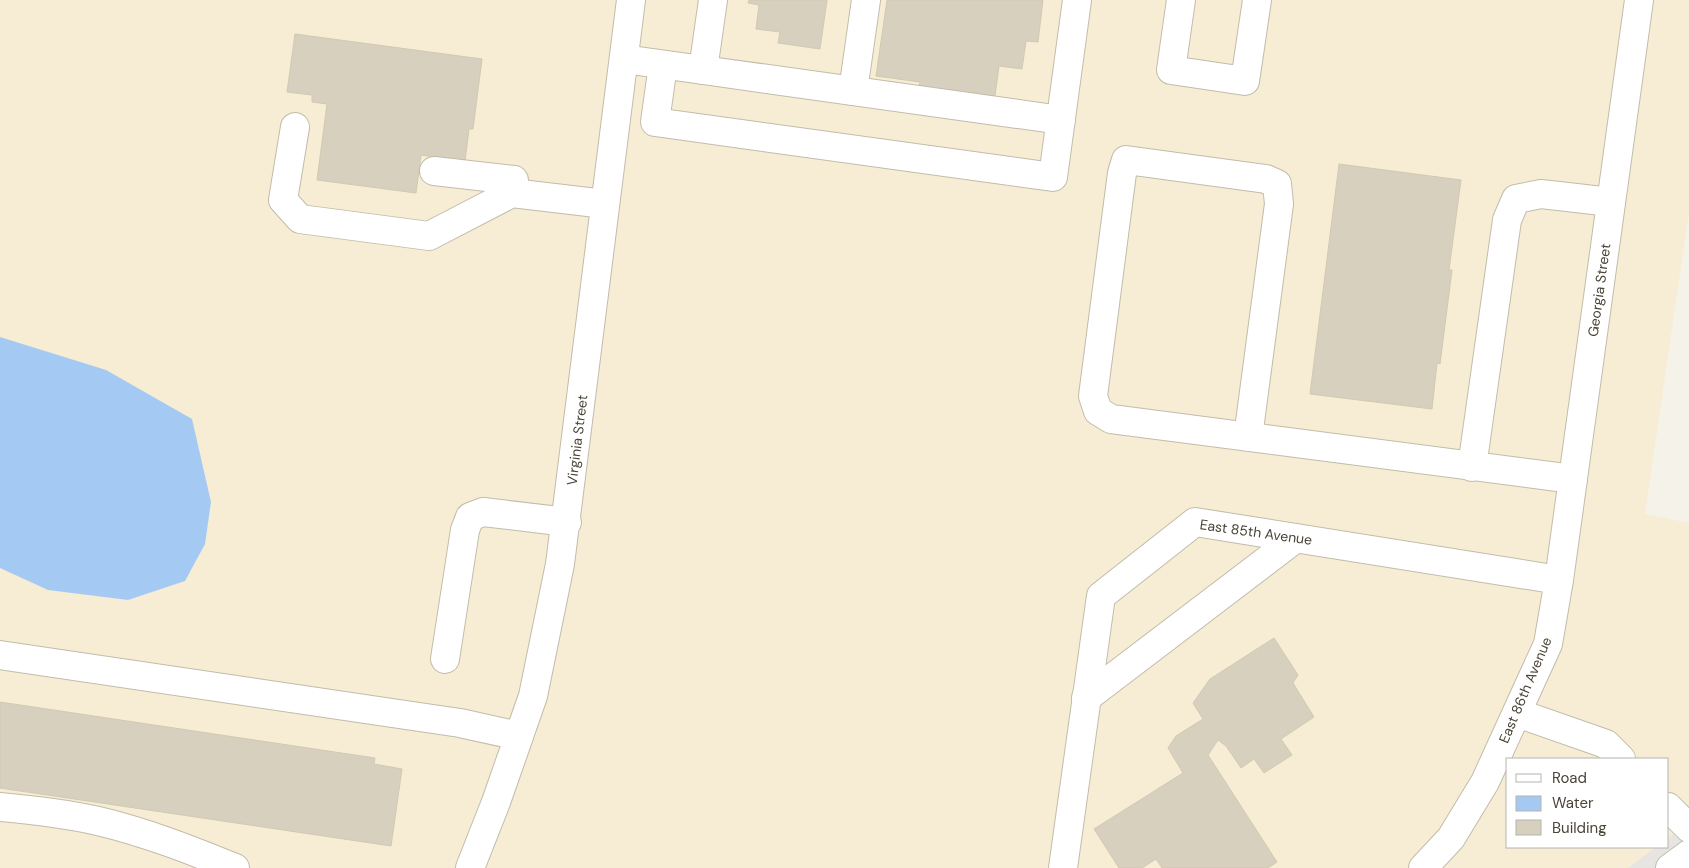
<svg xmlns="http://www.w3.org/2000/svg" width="1689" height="868" viewBox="0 0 1689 868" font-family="'DM Sans',sans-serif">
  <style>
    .commercial { fill: #f7ecd4; fill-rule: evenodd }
    .parking { fill: #e6e5e1 }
    .water { fill: #a4caf3 }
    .building { fill: #d7d0be; stroke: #d2c9b1 }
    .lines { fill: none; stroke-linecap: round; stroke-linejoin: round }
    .minor-casing { stroke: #c1bcab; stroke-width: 30 }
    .minor { stroke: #fff; stroke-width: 28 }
    .labels { text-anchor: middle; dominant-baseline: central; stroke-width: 4.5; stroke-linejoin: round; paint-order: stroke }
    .street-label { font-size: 14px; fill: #494437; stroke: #fff }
  </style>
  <rect width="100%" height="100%" fill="#f5f3e9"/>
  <path class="commercial" d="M 0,0 L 1689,0 L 1689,212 L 1645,514 L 1689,523 L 1689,868 L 0,868 ZM 1508,759 L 1668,759 L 1668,847 L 1508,847 Z"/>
  <polygon class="parking" points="1689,822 1689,868 1628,868 1656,847 1668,847 1668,838"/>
  <polygon class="water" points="0,337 106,370 192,419 211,502 205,544 185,581 128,600 48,590 0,568"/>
  <g class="building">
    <polygon points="749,0 827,0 820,49 778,43 780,32 756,29 759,5 748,3"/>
    <polygon points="887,0 1043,0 1038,42 1026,41 1022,69 999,66 994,103 918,93 920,82 876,76"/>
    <polygon points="295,34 482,59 473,129 469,129 465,161 421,155 416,193 317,180 327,104 312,102 312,95 287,92"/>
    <polygon points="1339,164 1461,180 1449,270 1452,270 1440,364 1437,363 1432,409 1310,394"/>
    <polygon points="1274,638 1298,675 1293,683 1314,717 1281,739 1292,755 1264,773 1254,759 1241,768 1226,746 1218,740 1208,755 1277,862 1268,868 1162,868 1156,859 1142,868 1119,868 1094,829 1183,773 1168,748 1176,736 1203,719 1193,703 1210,679"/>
    <polygon points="0,702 375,758 374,764 402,769 391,846 0,788"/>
  </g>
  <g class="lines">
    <defs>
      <g id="minor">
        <polyline points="1181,0 1171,70 1245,81 1257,0"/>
        <polyline points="624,59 703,70 713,0"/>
        <polyline points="663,65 655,122 1053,177 1077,0"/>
        <polyline points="703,70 1061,120"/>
        <polyline points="853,91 866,0"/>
        <polyline points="295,127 283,200 300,219 429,236 512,193 605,204"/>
        <polyline points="434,171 514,180"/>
        <polyline points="1248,437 1279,204 1277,184 1266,179 1126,160 1122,173 1093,396 1098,411 1111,419 1573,479"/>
        <polyline points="1472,467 1507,220 1516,199 1541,194 1611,202"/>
        <polyline points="0,655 460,723 519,736"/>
        <polyline points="445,659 465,530 470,517 483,512 567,522"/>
        <polyline points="1086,698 1296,538"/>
        <polyline points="1517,713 1606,744 1621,759"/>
        <path d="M 0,807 C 33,810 66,814 98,821 C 145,832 191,850 235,868"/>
        <polyline points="1668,807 1689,828"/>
        <polyline points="470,868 496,802 533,696 560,564 631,0"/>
        <polyline points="1063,868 1101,596 1195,522 1559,580"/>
        <polyline points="1423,868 1451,838 1485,782 1548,644 1559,580 1639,0"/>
        <polyline points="1670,868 1689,854"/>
      </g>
    </defs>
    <use href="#minor" class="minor-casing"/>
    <use href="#minor" class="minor"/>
  </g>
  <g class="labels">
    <g class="street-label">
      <text transform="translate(1599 290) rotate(-82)">Georgia Street</text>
      <text transform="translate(577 440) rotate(-83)">Virginia Street</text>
      <text transform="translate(1256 532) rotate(8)">East 85th Avenue</text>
      <text transform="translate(1525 690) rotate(-67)">East 86th Avenue</text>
    </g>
  </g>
  <rect x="1506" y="758" width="162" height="90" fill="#ffffff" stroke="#b6b4af"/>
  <rect x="1516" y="774" width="25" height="8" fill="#ffffff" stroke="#b6b4af"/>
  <text x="1552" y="783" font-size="15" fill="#494437">Road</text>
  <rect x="1516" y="796" width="25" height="15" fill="#a4caf3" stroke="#b6b4af"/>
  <text x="1552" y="808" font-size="15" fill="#494437">Water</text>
  <rect x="1516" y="820" width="25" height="15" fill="#d7d0be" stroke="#b6b4af"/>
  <text x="1552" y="833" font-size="15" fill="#494437">Building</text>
</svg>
